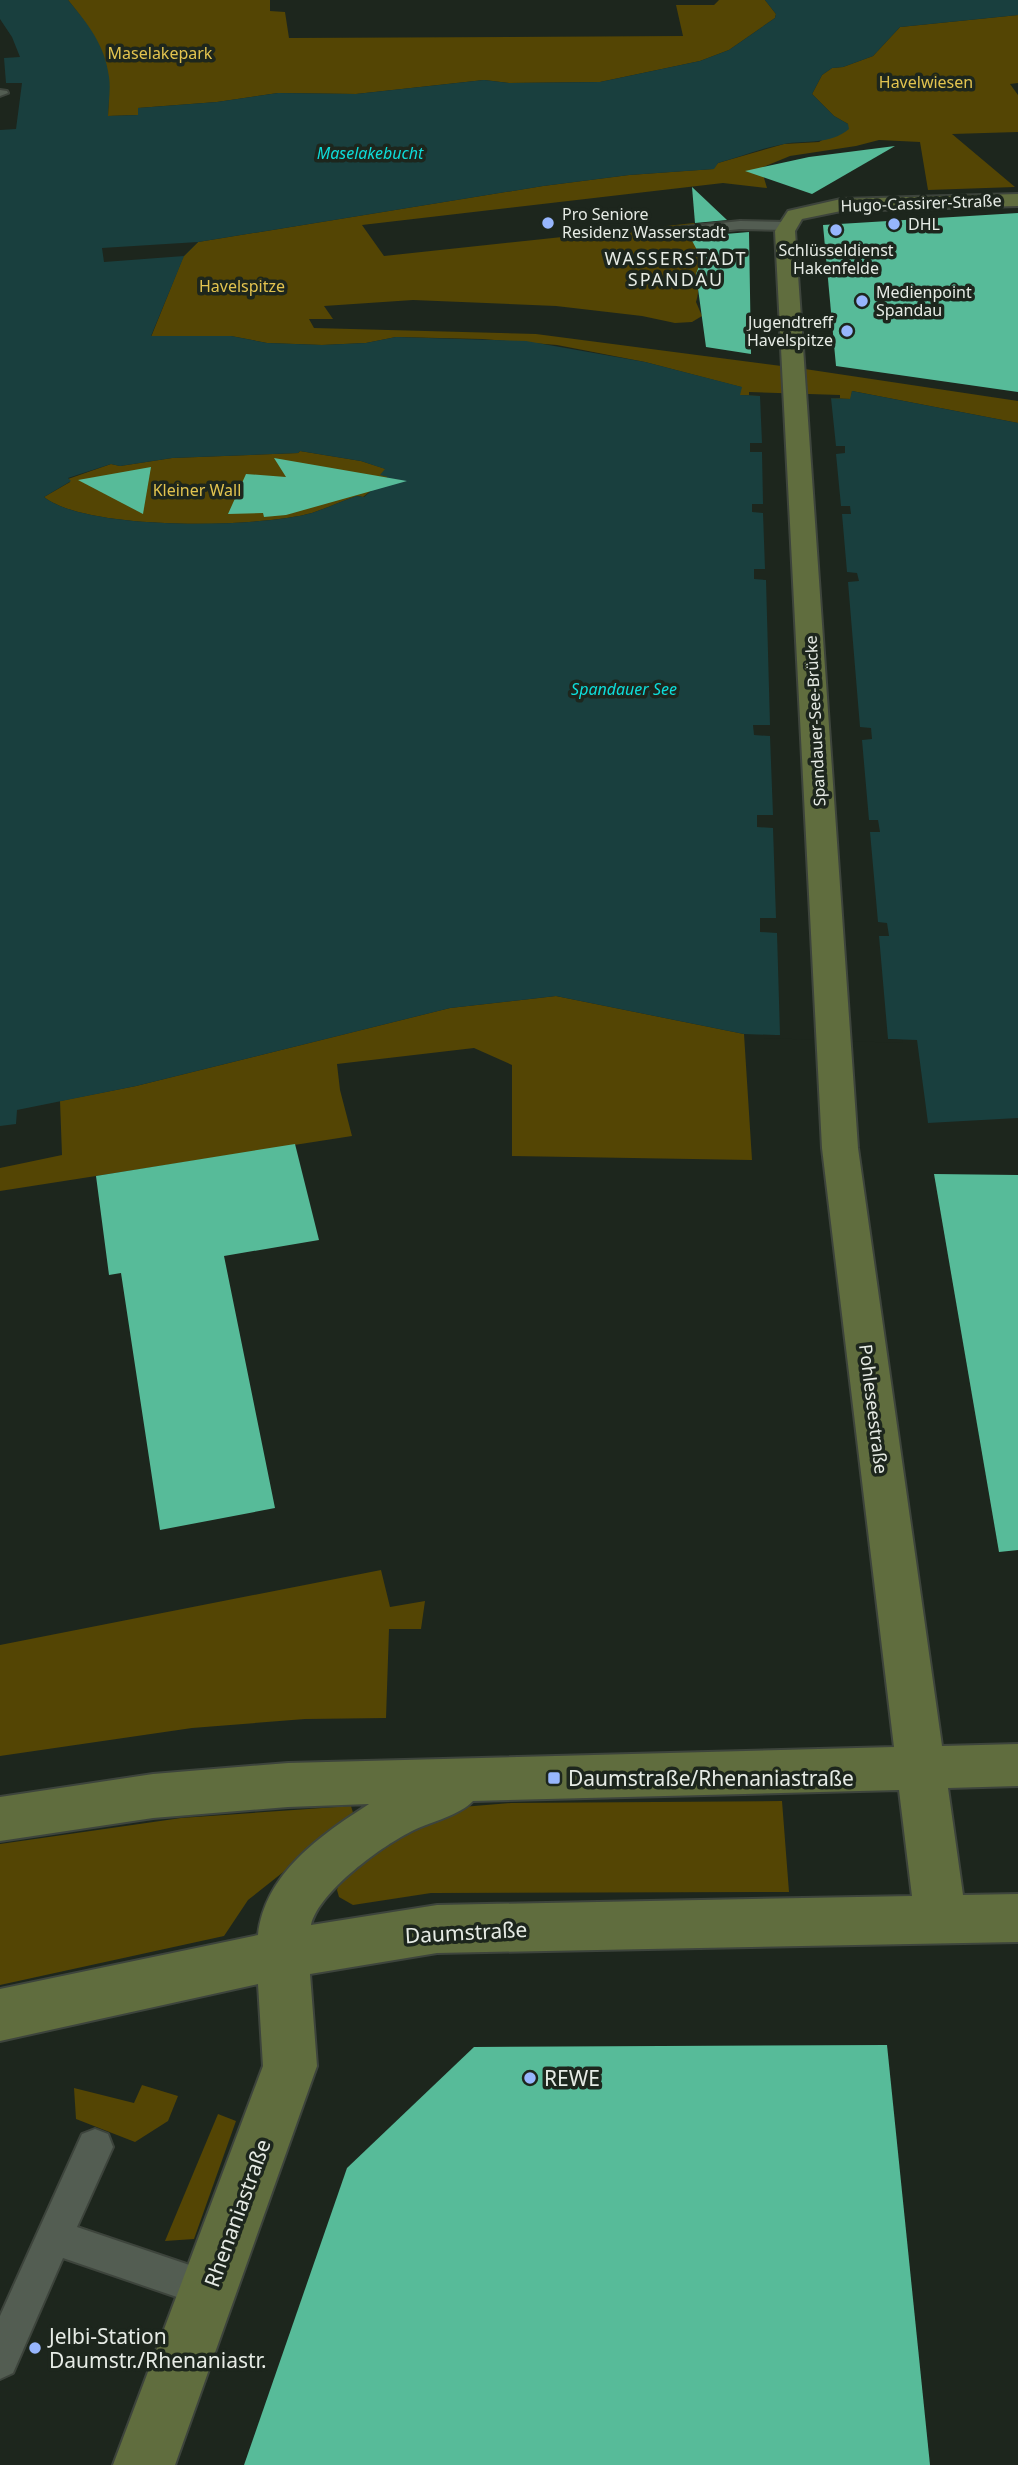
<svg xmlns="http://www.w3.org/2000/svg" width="1018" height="2465" viewBox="0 0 1018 2465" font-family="'Noto Sans',sans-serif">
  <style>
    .green { fill: #544504 }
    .water { fill: #193f3e; fill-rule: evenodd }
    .pier { fill: #1d261d }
    .building { fill: #57bb99 }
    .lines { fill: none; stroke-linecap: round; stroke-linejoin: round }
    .lane-casing { stroke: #3d443c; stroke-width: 4 }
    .secondary-casing { stroke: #3d443c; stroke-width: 4 }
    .lane { fill: #535d52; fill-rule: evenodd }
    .secondary { fill: #606d3e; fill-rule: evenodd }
    .poi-dot { fill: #97b6fd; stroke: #1d261d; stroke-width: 2.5 }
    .labels { text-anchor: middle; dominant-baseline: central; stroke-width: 7; stroke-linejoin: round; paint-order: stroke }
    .far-park-label { font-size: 16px; fill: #e2c34f; stroke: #1d261d }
    .far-water-label { font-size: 16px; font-style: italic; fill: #0edcd9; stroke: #1d261d }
    .far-street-label { font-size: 16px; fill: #e6ebe5; stroke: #1d261d }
    .far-poi-label { font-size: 16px; fill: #e6ebe5; stroke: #1d261d; text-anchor: start }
    .far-quarter-label { font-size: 18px; letter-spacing: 2px; fill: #e6ebe5; stroke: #1d261d }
    .street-label { font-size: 18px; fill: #e6ebe5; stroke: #1d261d }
    .near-poi-label { font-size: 21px; fill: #e6ebe5; stroke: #1d261d; text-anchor: start }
    .near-street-label { font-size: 21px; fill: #e6ebe5; stroke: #1d261d }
  </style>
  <rect width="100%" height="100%" fill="#1d261d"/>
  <g class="green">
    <path d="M 68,0 L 270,0 L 270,11 L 285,12 L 289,38 L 683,36 L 676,5 L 714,5 L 719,0 L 765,0 L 776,14 L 775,18 L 729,50 L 700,61 L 600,82 L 509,83 L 484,80 L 356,94 L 278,93 L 217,102 L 138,108 L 138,115 L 108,116 C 111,62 102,42 68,0 Z"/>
    <path d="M 1018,15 L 1018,83 L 1010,84 L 1018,95 L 1018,132 L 952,134 L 1015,187 L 928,190 L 920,142 L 879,140 L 856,146 L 790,156 L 761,168 L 767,188 L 723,183 L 362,225 L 384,256 L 694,223 L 703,234 L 697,250 L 702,259 C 695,277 701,287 696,302 L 702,316 L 692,322 L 675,323 L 642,316 L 556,306 L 413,300 L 324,306 L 333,319 L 309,319 L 314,328 L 536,334 L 805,369 L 1018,401 L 1018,423 L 852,391 L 851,399 L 739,395 L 741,387 L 645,362 L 557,345 L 482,339 L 396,337 L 366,343 L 322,345 L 267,343 L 231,336 L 151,337 L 184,255 L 198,242 L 543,186 L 629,175 L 713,169 L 718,163 L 784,144 L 819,142 L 848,124 L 834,116 L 812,94 L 822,75 L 832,68 L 843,67 L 873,56 L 900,27 Z"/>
    <path d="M 300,451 L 361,461 L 386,469 L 388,477 L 363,497 L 357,496 C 342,501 327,508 312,513 C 258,528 87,531 44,497 L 70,482 L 68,479 L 111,464 L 120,466 L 172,458 L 298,453 Z"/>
    <polygon points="556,996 744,1034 752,1160 512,1156 512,1065 474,1048 337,1064 340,1090 352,1136 0,1191 0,1168 62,1155 60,1101 136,1086 450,1008"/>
    <polygon points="381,1570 390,1607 425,1601 421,1629 389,1629 386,1718 305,1719 192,1728 0,1756 0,1645"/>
    <polygon points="782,1801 789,1892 431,1893 353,1905 339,1897 337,1890 341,1878 415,1825 462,1807 511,1803"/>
    <polygon points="351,1806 354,1816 248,1900 224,1936 0,1985 0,1844 181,1818"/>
    <polygon points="142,2085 178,2096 168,2121 135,2142 76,2119 74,2088 134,2103"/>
    <polygon points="218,2114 236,2121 194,2239 165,2241"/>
  </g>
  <path class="water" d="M 0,0 L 68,0 C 88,24 105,45 109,77 C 111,90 108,104 108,116 L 138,115 L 138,108 L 217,102 L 278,93 L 356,94 L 484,80 L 509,83 L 600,82 L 700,61 L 729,50 L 775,18 L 776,14 L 765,0 L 1018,0 L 1018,15 L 900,27 L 873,56 L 843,67 L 832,68 L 822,75 L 812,94 L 834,116 L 848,124 L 849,129 C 830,145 806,140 784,144 C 762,148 740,157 718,163 L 714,169 L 629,175 L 543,186 L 198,242 L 184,256 L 151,336 L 231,336 L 267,343 L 322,345 L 366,343 L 396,337 L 526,341 L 645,362 L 742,387 L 740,395 L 850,399 L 852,391 L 1018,423 L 1018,1118 L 928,1123 L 917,1040 L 744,1034 L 556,996 L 450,1008 L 136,1086 L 17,1110 L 16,1124 L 0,1126 L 0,130 L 16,129 L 22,83 L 6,83 L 4,58 L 20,57 L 12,37 L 0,19 ZM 300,451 L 361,461 L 385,469 L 380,475 L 388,477 L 364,497 L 357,496 C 342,501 327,508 312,513 C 259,528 87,531 44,497 L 71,481 L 68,478 L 111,464 L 120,466 L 172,458 L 298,453 Z"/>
  <g class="pier">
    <polygon points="198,242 184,256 104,262 102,248"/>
    <polygon points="749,392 840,395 840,398 831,398 836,446 845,446 845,453 836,454 841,506 850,506 851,514 842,514 847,572 857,573 859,581 848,582 860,727 871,728 872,739 862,740 869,820 878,820 880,832 870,832 878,922 887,923 889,936 879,936 888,1039 902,1040 903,1043 764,1038 764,1035 780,1035 777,933 760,932 760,918 776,918 773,828 757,827 757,815 773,815 770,736 754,735 753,725 770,725 766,580 754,579 754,569 765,569 763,513 752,512 752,504 763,504 762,452 750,452 750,443 762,443 760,396 749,395"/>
  </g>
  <g class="building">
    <polygon points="895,146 812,194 745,171 809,157"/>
    <polygon points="692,187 727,220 695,223"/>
    <polygon points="1018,213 1018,392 836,366 823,225"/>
    <polygon points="749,232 751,354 706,347 696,274 702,258 698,258 697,250 690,237"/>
    <polygon points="274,458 407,481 286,515 264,517 263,513 228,514 246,474 286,477"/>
    <polygon points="151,467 143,514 78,480"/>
    <polygon points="295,1144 319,1240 224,1256 275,1508 160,1530 121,1273 109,1275 96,1176"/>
    <polygon points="934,1174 1018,1175 1018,1550 999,1552"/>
    <polygon points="887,2045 930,2465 244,2465 347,2168 474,2047"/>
  </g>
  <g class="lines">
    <defs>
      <g id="lane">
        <polygon points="0,90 7,91 8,93 0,96"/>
        <polygon points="740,221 787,222 793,226 787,230 740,229 675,236 669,232 675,228"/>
        <polygon points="95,2129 108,2134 113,2147 77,2227 222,2276 228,2289 222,2302 209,2308 63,2258 13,2373 0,2379 0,2316 82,2134"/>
      </g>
      <path id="secondary" d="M 1018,194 L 1018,206 L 841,211 L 802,219 L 795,231 L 858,1148 L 942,1746 L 1018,1744 L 1018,1786 L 948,1788 L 963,1895 L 1018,1894 L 1018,1942 L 437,1953 L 310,1974 L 317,2066 L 175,2465 L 113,2465 L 263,2066 L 258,1984 L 0,2041 L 0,1989 L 258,1935 C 265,1873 321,1835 369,1804 L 288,1807 L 153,1818 L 0,1841 L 0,1797 L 153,1774 L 288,1763 L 894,1747 L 822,1148 L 775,231 L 788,211 L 841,199 ZM 899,1790 L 912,1896 L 437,1905 L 311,1925 C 319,1891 383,1845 414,1830 C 431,1822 460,1815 473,1801 Z"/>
    </defs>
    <use href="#lane" class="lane-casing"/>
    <use href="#secondary" class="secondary-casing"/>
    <use href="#lane" class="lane"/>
    <use href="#secondary" class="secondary"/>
  </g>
  <g class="poi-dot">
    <circle cx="548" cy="223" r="7"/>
    <circle cx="894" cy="224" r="7"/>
    <circle cx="836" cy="230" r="7"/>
    <circle cx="862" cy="301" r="7"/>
    <circle cx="847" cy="331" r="7"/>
    <rect x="547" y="1771" width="14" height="14" rx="3.5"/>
    <circle cx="530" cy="2078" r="7"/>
    <circle cx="35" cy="2348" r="7"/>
  </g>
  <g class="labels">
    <g class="far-park-label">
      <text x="160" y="53">Maselakepark</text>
      <text x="926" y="82">Havelwiesen</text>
      <text x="242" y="286">Havelspitze</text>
      <text x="197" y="490">Kleiner Wall</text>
    </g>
    <g class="far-water-label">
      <text x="370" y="153">Maselakebucht</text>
      <text x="624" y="689">Spandauer See</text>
    </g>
    <g class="far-street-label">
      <text transform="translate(921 203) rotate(-2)">Hugo-Cassirer-Straße</text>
      <text transform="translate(815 721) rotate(-93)">Spandauer-See-Brücke</text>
    </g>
    <g class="far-poi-label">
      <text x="562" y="214">Pro Seniore<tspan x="562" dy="18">Residenz Wasserstadt</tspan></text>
      <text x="908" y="224">DHL</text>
      <text x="836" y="250" text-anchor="middle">Schlüsseldienst<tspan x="836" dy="18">Hakenfelde</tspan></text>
      <text x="876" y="292">Medienpoint<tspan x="876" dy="18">Spandau</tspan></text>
      <text x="833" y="322" text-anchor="end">Jugendtreff<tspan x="833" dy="18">Havelspitze</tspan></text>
    </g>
    <g class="far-quarter-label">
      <text x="676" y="258">WASSERSTADT<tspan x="676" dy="21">SPANDAU</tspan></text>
    </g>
    <g class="street-label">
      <text transform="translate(874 1409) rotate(83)">Pohleseestraße</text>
    </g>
    <g class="near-poi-label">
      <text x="568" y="1778">Daumstraße/Rhenaniastraße</text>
      <text x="544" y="2078">REWE</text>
      <text x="49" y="2336">Jelbi-Station<tspan x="49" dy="24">Daumstr./Rhenaniastr.</tspan></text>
    </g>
    <g class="near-street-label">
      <text transform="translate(466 1932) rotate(-3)">Daumstraße</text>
      <text transform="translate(237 2213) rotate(-70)">Rhenaniastraße</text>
    </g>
  </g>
</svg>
